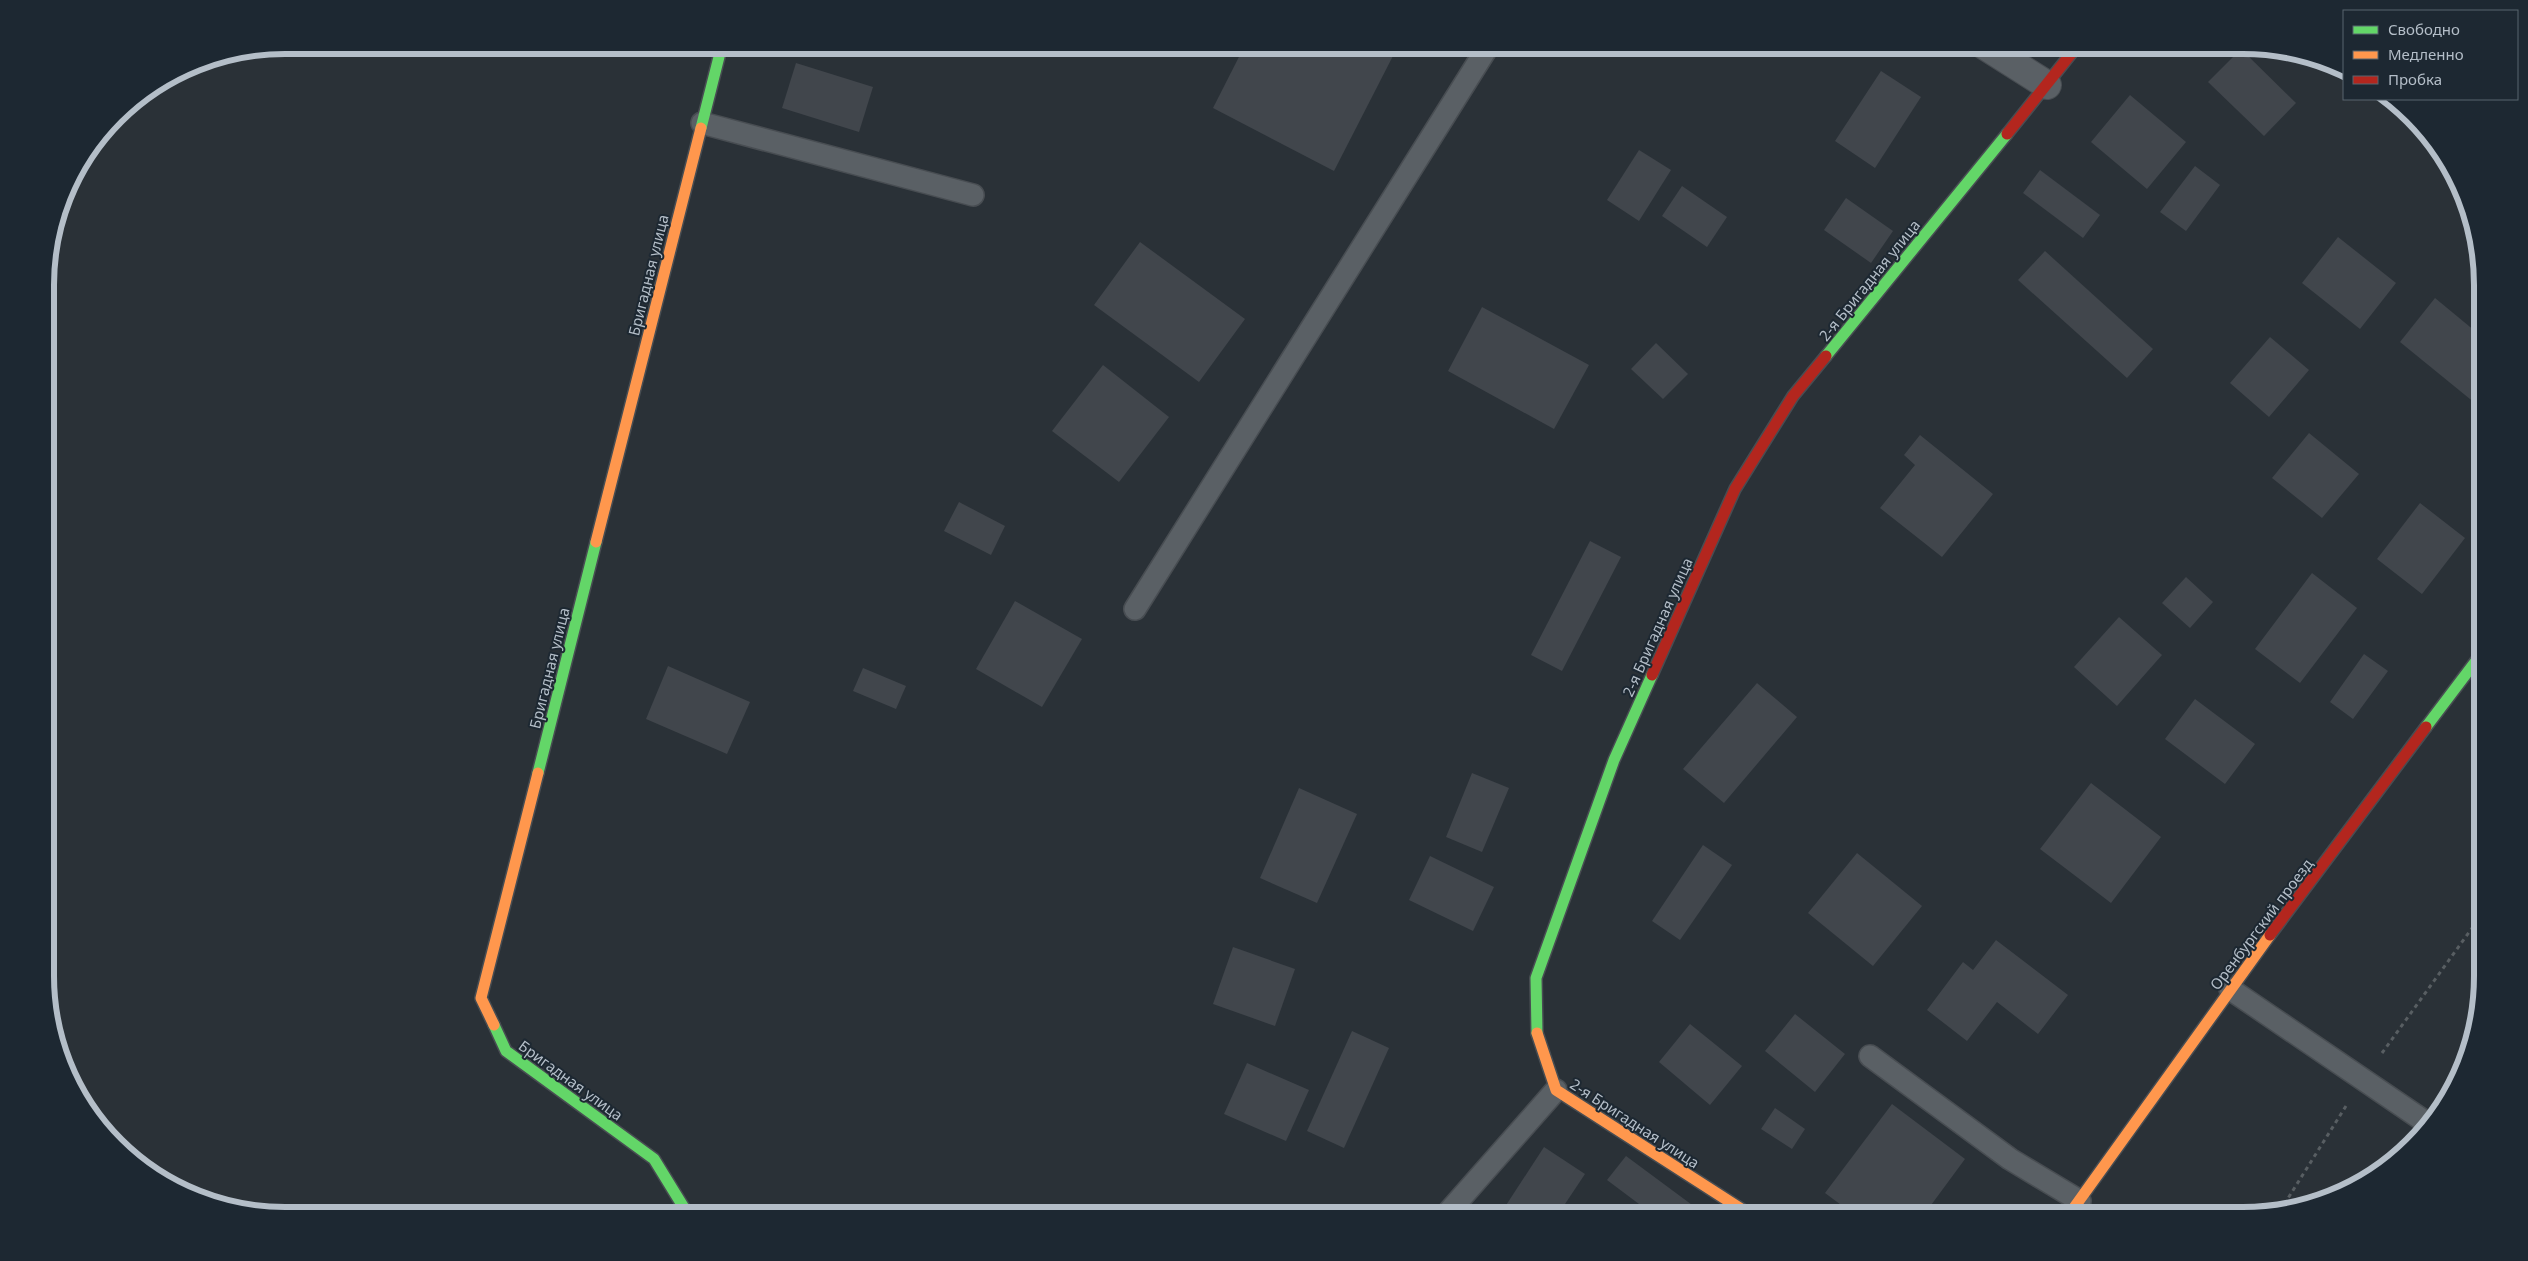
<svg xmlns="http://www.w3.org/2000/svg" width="2528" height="1261" viewBox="0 0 2528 1261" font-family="'Noto Sans',sans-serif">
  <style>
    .building { fill: #41464c }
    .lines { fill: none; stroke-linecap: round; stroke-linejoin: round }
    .lane-casing { stroke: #484d52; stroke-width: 24 }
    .street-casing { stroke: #484d52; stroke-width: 30 }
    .fast-casing { stroke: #484d52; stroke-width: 14 }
    .slow-casing { stroke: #484d52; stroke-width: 14 }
    .jam-casing { stroke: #484d52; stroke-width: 14 }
    .path { stroke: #585e62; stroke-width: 3; stroke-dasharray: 4 4; stroke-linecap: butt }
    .lane { stroke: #5a6065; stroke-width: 21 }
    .street { stroke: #5a6065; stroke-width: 28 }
    .fast { stroke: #63d668; stroke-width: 11 }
    .slow { stroke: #ff974d; stroke-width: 11 }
    .jam { stroke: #b3261e; stroke-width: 11 }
    .labels { text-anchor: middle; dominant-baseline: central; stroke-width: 4; stroke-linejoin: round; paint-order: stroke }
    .street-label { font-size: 15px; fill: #b4bec8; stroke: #1d2832 }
    .rim { fill: none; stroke: #b4bec8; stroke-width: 6 }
  </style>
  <rect width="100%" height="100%" fill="#2a3137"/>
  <g class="building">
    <polygon points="1245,45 1381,45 1395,52 1334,171 1213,108"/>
    <polygon points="1878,45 1901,45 1896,55"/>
    <polygon points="2241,49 2296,103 2264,136 2208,82"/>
    <polygon points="796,63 873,87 859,132 782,108"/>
    <polygon points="1881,71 1921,97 1875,168 1835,141"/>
    <polygon points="2130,95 2186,142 2147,189 2091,142"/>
    <polygon points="1639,150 1671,170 1639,221 1607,200"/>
    <polygon points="2195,166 2220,185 2186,231 2160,212"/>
    <polygon points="2040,170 2100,215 2083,238 2023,193"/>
    <polygon points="1682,186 1727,217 1707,247 1662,216"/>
    <polygon points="1846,198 1893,231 1871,263 1824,230"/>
    <polygon points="2338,237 2396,283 2360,329 2302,283"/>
    <polygon points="1140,242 1245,319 1199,382 1094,305"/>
    <polygon points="2045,251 2153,349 2127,378 2018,280"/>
    <polygon points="2481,292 2481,305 2475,300"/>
    <polygon points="2435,298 2481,336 2481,408 2400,342"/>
    <polygon points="1482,307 1589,365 1554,429 1448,371"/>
    <polygon points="2270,337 2309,370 2269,417 2230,383"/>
    <polygon points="1656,343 1688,374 1663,399 1631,369"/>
    <polygon points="1103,365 1169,417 1119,482 1052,431"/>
    <polygon points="2309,433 2359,474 2322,518 2272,478"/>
    <polygon points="1920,435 1993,494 1942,557 1880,508 1915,465 1904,455"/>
    <polygon points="959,502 1005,526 991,555 944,531"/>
    <polygon points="2420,503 2465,538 2422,594 2377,559"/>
    <polygon points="1590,541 1621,557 1562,671 1531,655"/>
    <polygon points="2312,573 2357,608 2300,683 2255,649"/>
    <polygon points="2186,577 2213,602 2190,628 2162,603"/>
    <polygon points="1015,601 1082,639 1042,707 976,669"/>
    <polygon points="2119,617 2162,655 2117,706 2074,667"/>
    <polygon points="2364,654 2388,671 2353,719 2330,702"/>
    <polygon points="668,666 750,702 727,754 646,719"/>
    <polygon points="863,668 906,686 896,709 853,691"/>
    <polygon points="1757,683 1797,717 1724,803 1683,769"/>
    <polygon points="2195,699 2255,744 2225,784 2165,739"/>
    <polygon points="1472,773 1509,788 1482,852 1446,837"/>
    <polygon points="2091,783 2161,837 2111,903 2040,849"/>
    <polygon points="1299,788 1357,814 1317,903 1260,878"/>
    <polygon points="1703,845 1732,865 1680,940 1652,921"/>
    <polygon points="1857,853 1922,906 1873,966 1808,913"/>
    <polygon points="1430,856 1494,887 1473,931 1409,900"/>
    <polygon points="1996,940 2068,995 2038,1034 1997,1002 1967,1041 1927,1010 1963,962 1973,970"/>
    <polygon points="1233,947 1295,969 1275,1026 1213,1004"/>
    <polygon points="1795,1014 1845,1054 1815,1092 1765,1051"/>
    <polygon points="1690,1024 1742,1066 1710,1105 1659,1062"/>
    <polygon points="1352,1031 1389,1048 1344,1148 1307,1131"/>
    <polygon points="1247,1063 1309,1090 1286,1141 1224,1114"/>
    <polygon points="1892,1104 1965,1159 1923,1216 1856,1216 1825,1193"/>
    <polygon points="1775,1108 1805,1129 1792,1149 1761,1129"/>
    <polygon points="1544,1147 1585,1174 1557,1216 1499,1216"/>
    <polygon points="1626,1156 1707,1216 1655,1216 1607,1180"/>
  </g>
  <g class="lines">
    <defs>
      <g id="lane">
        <polyline points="702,123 973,195"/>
        <polyline points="1135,609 1489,45"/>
        <polyline points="2230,989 2430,1125"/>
        <polyline points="1870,1056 2010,1159 2080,1201"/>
        <polyline points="1445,1216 1556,1090"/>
      </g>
      <polyline id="street" points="1984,45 2047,85"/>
      <g id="fast">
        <polyline points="701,128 722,45"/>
        <polyline points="1826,356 2007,134"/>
        <polyline points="2426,727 2482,653"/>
        <polyline points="538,773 596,542"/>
        <polyline points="494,1025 506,1051 654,1159 689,1216"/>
        <polyline points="1537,1033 1536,978 1614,760 1652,675"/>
      </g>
      <g id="slow">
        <polyline points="596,542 701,128"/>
        <polyline points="494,1025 481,998 538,773"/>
        <polyline points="1537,1033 1556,1090 1752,1216"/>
        <polyline points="2068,1216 2270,935"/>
      </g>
      <g id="jam">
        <polyline points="2007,134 2078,45"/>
        <polyline points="1652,675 1735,489 1793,396 1826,356"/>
        <polyline points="2270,935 2426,727"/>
      </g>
    </defs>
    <use href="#lane" class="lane-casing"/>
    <use href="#street" class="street-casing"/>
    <use href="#fast" class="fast-casing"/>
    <use href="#slow" class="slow-casing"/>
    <use href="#jam" class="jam-casing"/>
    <g class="path">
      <polyline points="2382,1053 2483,913"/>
      <polyline points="2280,1211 2346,1106"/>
    </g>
    <use href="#lane" class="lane"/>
    <use href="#street" class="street"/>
    <use href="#fast" class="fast"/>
    <use href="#slow" class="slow"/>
    <use href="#jam" class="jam"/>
  </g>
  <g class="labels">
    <g class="street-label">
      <text transform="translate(648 275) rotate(-76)">Бригадная улица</text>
      <text transform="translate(1869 280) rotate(-51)">2-я Бригадная улица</text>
      <text transform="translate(1657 627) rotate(-66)">2-я Бригадная улица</text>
      <text transform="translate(549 668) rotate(-76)">Бригадная улица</text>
      <text transform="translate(2261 924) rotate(-53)">Оренбургский проезд</text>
      <text transform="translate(571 1080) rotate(36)">Бригадная улица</text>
      <text transform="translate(1635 1123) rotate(33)">2-я Бригадная улица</text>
    </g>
  </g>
  <path d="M0 0H2528V1261H0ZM285 54H2243A231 231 0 0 1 2474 285V976A231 231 0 0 1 2243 1207H285A231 231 0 0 1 54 976V285A231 231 0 0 1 285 54Z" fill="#1d2832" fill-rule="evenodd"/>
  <path class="rim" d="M285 54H2243A231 231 0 0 1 2474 285V976A231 231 0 0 1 2243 1207H285A231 231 0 0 1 54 976V285A231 231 0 0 1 285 54Z"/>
  <rect x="2343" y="10" width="175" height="90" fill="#1d2832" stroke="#59646e"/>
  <rect x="2353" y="26" width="25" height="8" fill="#63d668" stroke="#59646e"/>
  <text x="2388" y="35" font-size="15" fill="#b4bec8">Свободно</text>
  <rect x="2353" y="51" width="25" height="8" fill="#ff974d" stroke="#59646e"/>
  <text x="2388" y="60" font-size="15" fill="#b4bec8">Медленно</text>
  <rect x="2353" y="76" width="25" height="8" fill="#b3261e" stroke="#59646e"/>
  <text x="2388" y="85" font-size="15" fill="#b4bec8">Пробка</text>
</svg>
